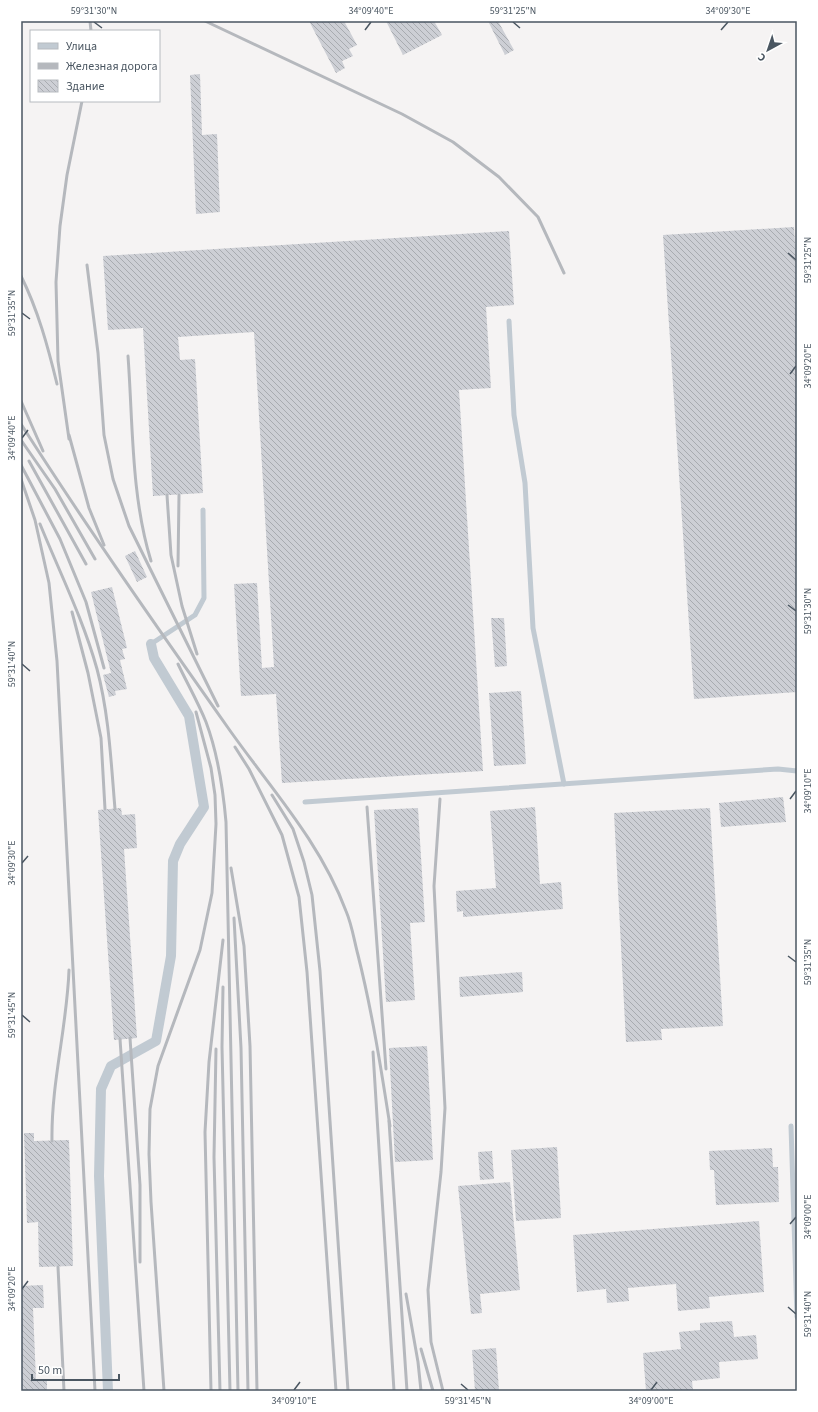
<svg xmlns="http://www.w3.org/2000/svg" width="818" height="1412" viewBox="0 0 818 1412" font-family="'Source Sans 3',sans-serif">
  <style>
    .building { fill: url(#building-back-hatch) }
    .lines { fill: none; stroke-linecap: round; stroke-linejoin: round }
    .service { stroke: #c1cad2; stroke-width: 5 }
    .minor { stroke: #c1cad2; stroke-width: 10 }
    .rail { stroke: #b5b8bd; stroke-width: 3 }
    .ticks { fill: none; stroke: #4a5661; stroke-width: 1.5 }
    .neatline { fill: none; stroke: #4a5661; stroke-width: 1.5 }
    .ticks-label { font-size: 10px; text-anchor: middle; fill: #4a5661 }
  </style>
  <defs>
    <pattern id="building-back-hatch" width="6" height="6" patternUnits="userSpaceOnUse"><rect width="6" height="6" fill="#cdcfd5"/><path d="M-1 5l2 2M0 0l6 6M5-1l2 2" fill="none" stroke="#a8abb0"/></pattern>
  </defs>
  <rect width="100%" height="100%" fill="#f5f3f3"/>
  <g class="building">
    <polygon points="309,21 344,21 357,45 349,49 353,56 342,61 345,68 336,73"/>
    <polygon points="386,21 434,21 442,35 403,55"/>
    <polygon points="488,21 498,21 514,50 505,55"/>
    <polygon points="200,74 202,135 217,134 220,212 196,214 190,75"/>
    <polygon points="794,227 797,274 797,692 694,699 663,235"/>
    <polygon points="509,231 514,305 486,307 491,388 459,390 483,771 282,783 276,694 241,696 234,584 257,583 262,668 274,667 254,332 178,337 180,360 195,359 203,493 153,496 143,328 108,330 103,256"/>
    <polygon points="135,551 147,577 137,582 125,556"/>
    <polygon points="112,587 127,648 122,649 125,659 120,660 127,689 115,691 116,695 109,697 103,675 111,673 91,592"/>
    <polygon points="491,618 504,618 507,666 495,667"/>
    <polygon points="521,691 526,764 494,766 489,693"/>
    <polygon points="783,797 786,822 721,827 719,803"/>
    <polygon points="535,807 540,884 561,882 563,909 463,917 463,911 457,912 456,891 496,888 490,811"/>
    <polygon points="121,808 122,815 135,814 137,848 124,849 137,1038 114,1040 98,810"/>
    <polygon points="418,808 425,922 410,923 415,1000 386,1002 374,810"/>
    <polygon points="710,808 723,1026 661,1029 662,1040 626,1042 614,813"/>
    <polygon points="522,972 523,992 460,997 459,977"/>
    <polygon points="427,1046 433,1160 395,1162 389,1048"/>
    <polygon points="24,1133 34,1133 34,1141 69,1140 73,1266 39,1267 38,1222 27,1223"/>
    <polygon points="557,1147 561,1218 516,1221 511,1150"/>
    <polygon points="772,1148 773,1167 778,1167 779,1202 716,1205 714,1170 710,1170 709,1151"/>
    <polygon points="492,1151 494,1179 480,1180 478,1152"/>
    <polygon points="510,1182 520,1290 480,1294 482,1313 471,1314 458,1186"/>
    <polygon points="759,1221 764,1292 709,1297 710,1308 678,1311 676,1284 628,1288 629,1301 607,1303 606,1289 577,1292 573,1235"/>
    <polygon points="43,1285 44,1308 33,1308 36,1380 47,1380 47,1390 21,1391 21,1286"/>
    <polygon points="732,1321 734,1337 756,1335 758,1359 719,1362 720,1378 692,1381 693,1391 646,1391 643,1353 681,1349 679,1332 700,1330 700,1323"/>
    <polygon points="496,1348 499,1391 475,1391 472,1350"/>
  </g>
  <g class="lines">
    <g class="service">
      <polyline points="509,321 514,415 525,483 533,628 564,784"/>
      <polyline points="151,644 195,615 204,598 203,510"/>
      <polyline points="305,802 778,769 797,771"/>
      <polyline points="791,1126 797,1317"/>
    </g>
    <polyline class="minor" points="108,1391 99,1176 101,1089 111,1066 156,1041 171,956 173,861 180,844 204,807 189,716 154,658 151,644"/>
    <g class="rail">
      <polyline points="90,21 91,31"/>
      <polyline points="205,21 402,114 453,142 499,177 538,217 564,273"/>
      <polyline points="87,265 98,353 104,435 113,479 129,526 218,706"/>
      <path d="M 21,276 C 38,310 48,347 57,384"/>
      <path d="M 128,356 C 133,424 131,496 151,561"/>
      <polyline points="21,401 43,451"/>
      <path d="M 21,424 C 88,529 159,630 231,732 C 273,791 320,842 346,911 C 352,925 354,940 358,955 C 372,1011 381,1068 390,1126"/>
      <polyline points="69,435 89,508 104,545"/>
      <polyline points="69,439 58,361 56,282 60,226 67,175 82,101"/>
      <polyline points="21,440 55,489 95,559"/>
      <polyline points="29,461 86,564"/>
      <polyline points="21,465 60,539 86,602 104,668"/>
      <polyline points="21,479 35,520 49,583 57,661 95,1391"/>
      <polyline points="167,495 171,555 182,606 197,654"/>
      <path d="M 40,524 C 60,573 83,619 97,669 C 109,714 111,762 115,809"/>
      <polyline points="178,566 179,495"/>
      <polyline points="72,612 88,673 101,738 105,809"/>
      <path d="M 178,664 C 187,683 198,702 206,722 C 218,754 223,788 226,822 L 238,1391"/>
      <polyline points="235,747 249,769 282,835 299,897 307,972 336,1391"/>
      <polyline points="272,795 293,829 304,862 312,895 320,971 348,1391"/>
      <polyline points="440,799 434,886 445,1108 441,1172 428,1290 431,1342 443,1391"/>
      <polyline points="367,807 386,1069"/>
      <polyline points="231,868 244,946 250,1046 257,1391"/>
      <polyline points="234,918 241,1048 248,1391"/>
      <polyline points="223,987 222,1047 230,1391"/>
      <polyline points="130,1038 140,1185 140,1262"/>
      <polyline points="120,1039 144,1391"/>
      <polyline points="216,1049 214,1157 220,1391"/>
      <polyline points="373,1052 394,1391"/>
      <polyline points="389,1121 407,1391"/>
      <path d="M 52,1141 C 51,1083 67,1027 69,970"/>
      <polyline points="58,1267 64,1391"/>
      <polyline points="406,1294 418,1362 421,1391"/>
      <polyline points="421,1349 433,1391"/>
      <polyline points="164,1391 151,1202 149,1154 150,1109 158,1066 200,950 212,893 216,824 215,795 211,768 196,712"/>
      <polyline points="211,1391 205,1132 209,1062 223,940"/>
    </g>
  </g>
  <path class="ticks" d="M 94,22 L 102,28M 513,22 L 520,28M 365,30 L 371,22M 721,30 L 728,22M 788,253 L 796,260M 22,313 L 30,319M 790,374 L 796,366M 22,438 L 28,430M 788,605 L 796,611M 22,664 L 30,671M 790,799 L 796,791M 22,863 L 28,856M 788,956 L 796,962M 22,1015 L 30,1022M 790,1224 L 796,1217M 22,1289 L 28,1281M 788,1307 L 796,1314M 461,1384 L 468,1390M 294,1390 L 300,1382M 651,1390 L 657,1382"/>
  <rect width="818" height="1412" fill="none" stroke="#ffffff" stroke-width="44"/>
  <rect x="30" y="30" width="130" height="72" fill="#ffffff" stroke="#b7bbc0"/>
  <rect x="38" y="43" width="20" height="6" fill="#c1cad2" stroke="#b7bbc0"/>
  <text x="66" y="50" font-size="12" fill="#4a5661">Улица</text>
  <rect x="38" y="63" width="20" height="6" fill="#b5b8bd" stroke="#b7bbc0"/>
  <text x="66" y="70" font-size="12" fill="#4a5661">Железная дорога</text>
  <rect x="38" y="80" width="20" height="12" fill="url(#building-back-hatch)" stroke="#b7bbc0"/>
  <text x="66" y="90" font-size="12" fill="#4a5661">Здание</text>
  <g transform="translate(768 50) rotate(220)" stroke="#ffffff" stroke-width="3" paint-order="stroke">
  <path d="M0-3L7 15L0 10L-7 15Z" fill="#4a5661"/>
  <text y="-6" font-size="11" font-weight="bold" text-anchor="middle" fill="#4a5661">С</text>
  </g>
  <path d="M32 1374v6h87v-6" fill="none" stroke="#4a5661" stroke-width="2"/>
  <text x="38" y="1374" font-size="12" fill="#4a5661" stroke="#ffffff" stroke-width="3" paint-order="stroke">50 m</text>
  <rect x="22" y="22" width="774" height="1368" class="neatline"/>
  <g class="ticks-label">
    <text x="94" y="14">59°31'30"N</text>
    <text x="371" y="14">34°09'40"E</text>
    <text x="513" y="14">59°31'25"N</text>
    <text x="728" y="14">34°09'30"E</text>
    <text transform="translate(807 260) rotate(-90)" y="4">59°31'25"N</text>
    <text transform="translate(11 313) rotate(-90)" y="4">59°31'35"N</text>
    <text transform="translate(807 366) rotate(-90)" y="4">34°09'20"E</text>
    <text transform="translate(11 438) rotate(-90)" y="4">34°09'40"E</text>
    <text transform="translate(807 611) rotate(-90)" y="4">59°31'30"N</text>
    <text transform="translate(11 664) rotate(-90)" y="4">59°31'40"N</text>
    <text transform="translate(807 791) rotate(-90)" y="4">34°09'10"E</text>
    <text transform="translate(11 863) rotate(-90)" y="4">34°09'30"E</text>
    <text transform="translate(807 962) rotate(-90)" y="4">59°31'35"N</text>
    <text transform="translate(11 1015) rotate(-90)" y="4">59°31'45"N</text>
    <text transform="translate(807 1217) rotate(-90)" y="4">34°09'00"E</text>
    <text transform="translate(11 1289) rotate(-90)" y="4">34°09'20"E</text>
    <text transform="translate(807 1314) rotate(-90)" y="4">59°31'40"N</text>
    <text x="294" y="1404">34°09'10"E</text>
    <text x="468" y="1404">59°31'45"N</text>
    <text x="651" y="1404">34°09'00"E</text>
  </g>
</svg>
